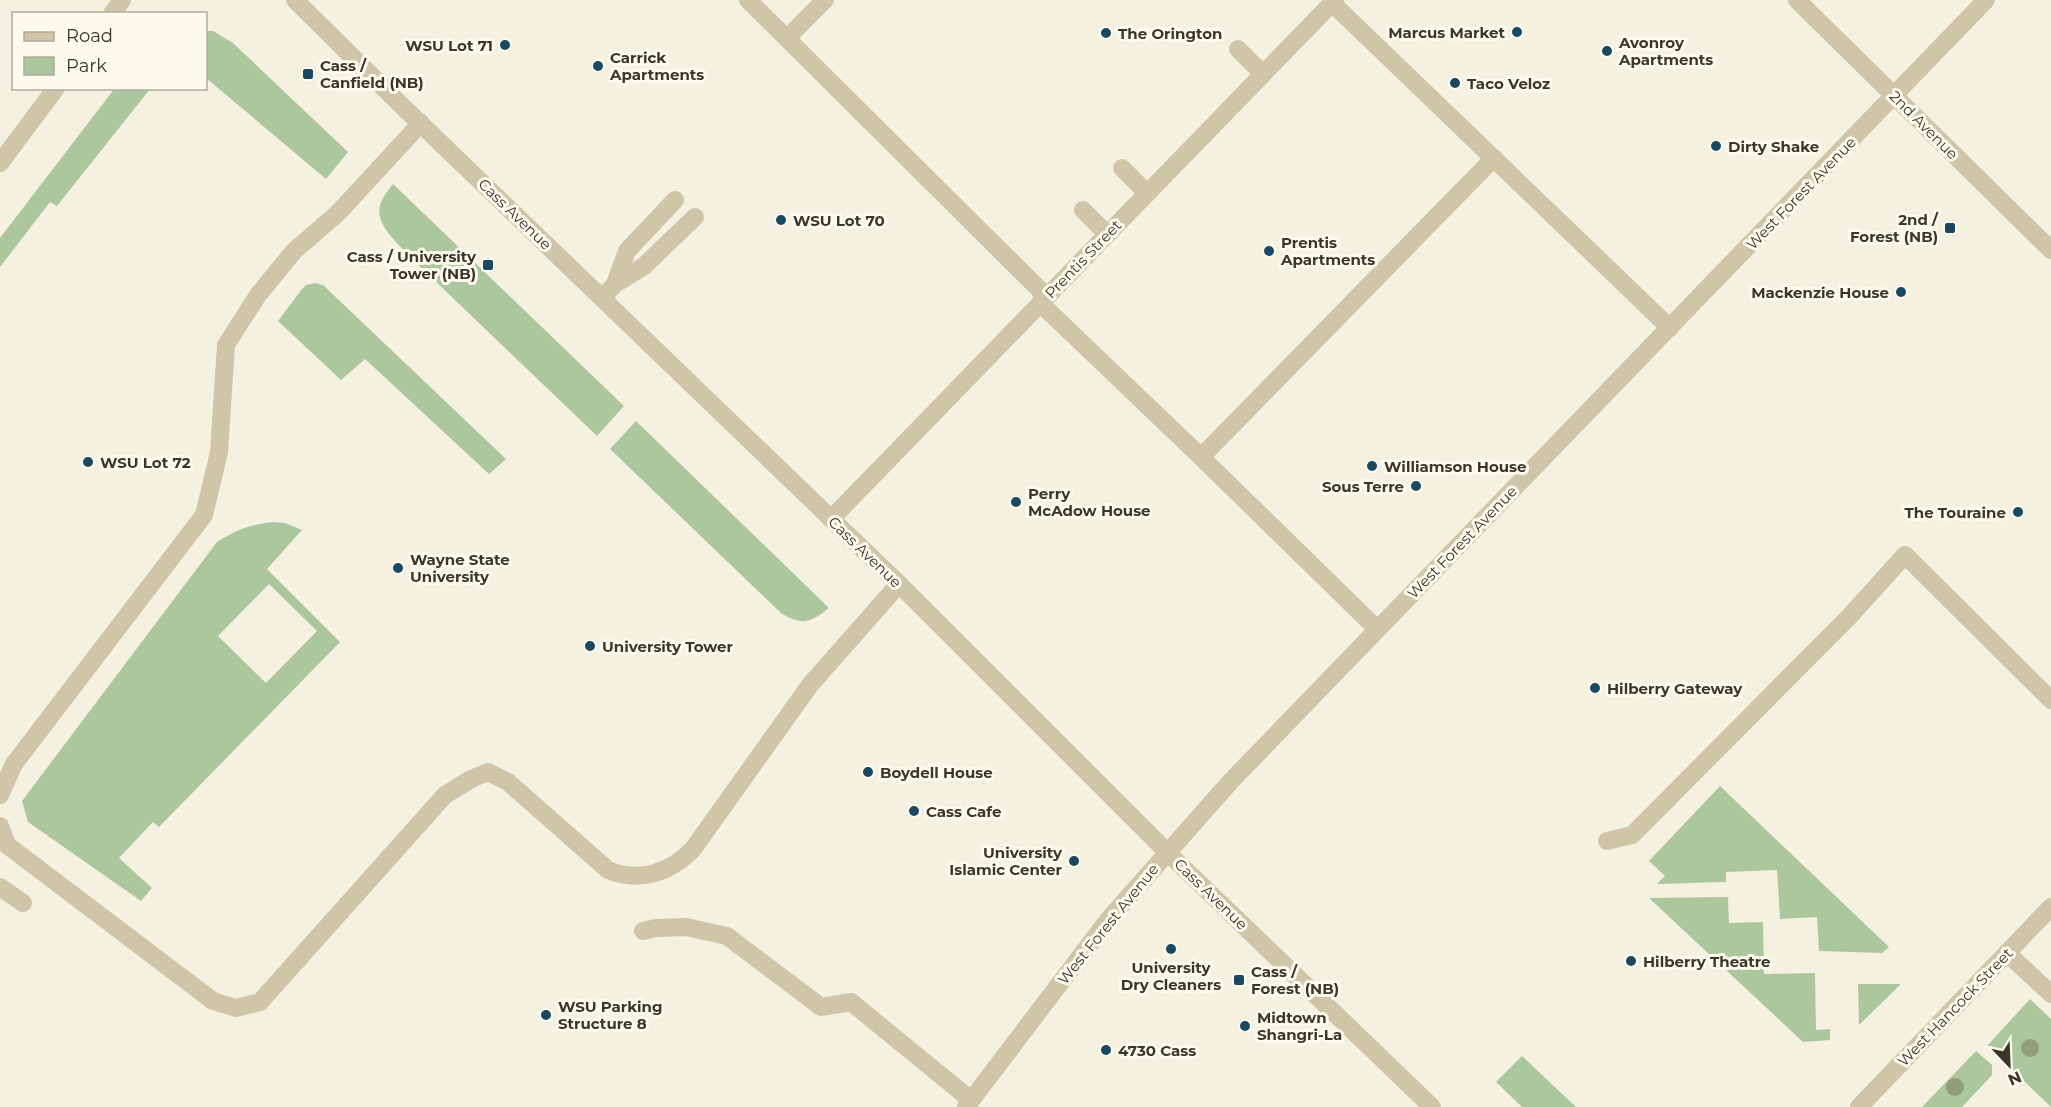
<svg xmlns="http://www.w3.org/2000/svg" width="2051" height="1107" viewBox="0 0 2051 1107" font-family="Montserrat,sans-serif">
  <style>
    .green { fill: #acc69e; fill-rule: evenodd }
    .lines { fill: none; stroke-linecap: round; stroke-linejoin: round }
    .minor { stroke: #cfc6aa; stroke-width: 18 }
    .tree { fill: #8f9f7c }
    .poi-dot { fill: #1b4861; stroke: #fcf9ed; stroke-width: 2 }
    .labels { text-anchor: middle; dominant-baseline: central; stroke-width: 6; stroke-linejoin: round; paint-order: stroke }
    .poi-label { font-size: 15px; font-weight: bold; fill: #3c352a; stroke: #fcf9ed; text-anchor: start }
    .street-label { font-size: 15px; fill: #3c352a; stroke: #fcf9ed }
  </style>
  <rect width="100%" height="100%" fill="#f5f1e0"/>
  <g class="green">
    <polygon points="206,31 213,31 233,43 348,152 326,179 206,78"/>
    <polygon points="115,88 150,89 57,206 50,202 0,267 0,238"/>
    <path d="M 393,184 L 624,406 L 597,436 L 409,256 C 396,241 371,222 382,200 C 385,194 389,189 393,184 Z"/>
    <polygon points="315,283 323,285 506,459 489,474 365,359 341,380 278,321 302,289 306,285"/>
    <path d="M 636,421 L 829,608 C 810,623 802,626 781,613 L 610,449 Z"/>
    <path d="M 273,522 L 285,523 L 302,530 L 267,569 L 340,642 L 159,827 L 153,822 L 119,858 L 152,888 L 141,901 L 28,822 L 22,801 L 217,542 C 235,530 252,524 273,522 ZM 269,584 L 317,631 L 266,683 L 218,636 Z"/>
    <polygon points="1720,786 1889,947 1882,953 1819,951 1817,917 1780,919 1777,870 1726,872 1726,882 1657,884 1665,876 1649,861"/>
    <polygon points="1728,897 1729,923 1763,922 1764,974 1815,973 1816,1030 1830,1029 1830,1040 1803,1042 1649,898"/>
    <polygon points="1858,984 1901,984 1859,1025"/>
    <polygon points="2030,999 2051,1019 2051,1107 1987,1046"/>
    <polygon points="1976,1051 1992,1065 1992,1075 1962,1107 1922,1107"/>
    <polygon points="1522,1056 1576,1107 1522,1107 1496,1082"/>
  </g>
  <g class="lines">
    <g class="minor">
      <polyline points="295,0 399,103 899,584 1167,852 1432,1107"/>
      <polyline points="748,0 1047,297"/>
      <polyline points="1797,0 2051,250"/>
      <polyline points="1332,3 1670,328"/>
      <polyline points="112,14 122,0"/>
      <polyline points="788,37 825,0"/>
      <polyline points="1238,49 1263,74"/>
      <polyline points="0,163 56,88"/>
      <polyline points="1122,168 1147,193"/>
      <polyline points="1083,210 1107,234"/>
      <polyline points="615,284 627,251 675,200"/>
      <polyline points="602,298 615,284 644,266 695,217"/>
      <polyline points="1040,303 1201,457 1377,629"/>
      <polyline points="1201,457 1494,158"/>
      <polyline points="831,519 1335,0"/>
      <polyline points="0,795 14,764 204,515 219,452 226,345 258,295 294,251 338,213 421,123"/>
      <path d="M 0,826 L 7,845 L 213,1001 L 236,1008 L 260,1002 L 445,795 L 471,779 L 488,772 L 508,782 L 608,870 C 639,883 670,873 693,849 L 810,685 L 899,584"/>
      <polyline points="1607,841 1632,835 1848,618 1905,555 2051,700"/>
      <polyline points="0,887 23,903"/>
      <polyline points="643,931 656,928 686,927 727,936 821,1007 851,1002 971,1100"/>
      <polyline points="2007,953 2051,994"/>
      <polyline points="966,1107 1108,920 1231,781 1986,0"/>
      <polyline points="1859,1107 2051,907"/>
    </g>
  </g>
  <g class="tree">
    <circle cx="2030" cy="1048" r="9"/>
    <circle cx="1955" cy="1087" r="9"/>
  </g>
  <g class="poi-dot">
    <circle cx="1517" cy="32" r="6"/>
    <circle cx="1106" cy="33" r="6"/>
    <circle cx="505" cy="45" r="6"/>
    <circle cx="1607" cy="51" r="6"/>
    <circle cx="598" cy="66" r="6"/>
    <rect x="302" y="68" width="12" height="12" rx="3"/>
    <circle cx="1455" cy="83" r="6"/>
    <circle cx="1716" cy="146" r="6"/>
    <circle cx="781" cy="220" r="6"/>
    <rect x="1944" y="222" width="12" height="12" rx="3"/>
    <circle cx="1269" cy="251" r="6"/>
    <rect x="482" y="259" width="12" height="12" rx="3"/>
    <circle cx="1901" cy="292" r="6"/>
    <circle cx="88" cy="462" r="6"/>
    <circle cx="1372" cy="466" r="6"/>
    <circle cx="1416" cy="486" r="6"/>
    <circle cx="1016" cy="502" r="6"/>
    <circle cx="2018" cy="512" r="6"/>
    <circle cx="398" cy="568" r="6"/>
    <circle cx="590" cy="646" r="6"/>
    <circle cx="1595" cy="688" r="6"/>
    <circle cx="868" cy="772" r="6"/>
    <circle cx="914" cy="811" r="6"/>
    <circle cx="1074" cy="861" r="6"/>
    <circle cx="1171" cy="949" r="6"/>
    <circle cx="1631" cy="961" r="6"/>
    <rect x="1233" y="974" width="12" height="12" rx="3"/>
    <circle cx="546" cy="1015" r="6"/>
    <circle cx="1245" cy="1026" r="6"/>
    <circle cx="1106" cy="1050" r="6"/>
  </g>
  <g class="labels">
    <g class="poi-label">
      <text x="1505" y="32" text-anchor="end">Marcus Market</text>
      <text x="1118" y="33">The Orington</text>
      <text x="1619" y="42">Avonroy<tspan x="1619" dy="17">Apartments</tspan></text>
      <text x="493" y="45" text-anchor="end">WSU Lot 71</text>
      <text x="610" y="57">Carrick<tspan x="610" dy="17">Apartments</tspan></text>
      <text x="320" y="65">Cass /<tspan x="320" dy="17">Canfield (NB)</tspan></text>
      <text x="1467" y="83">Taco Veloz</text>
      <text x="1728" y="146">Dirty Shake</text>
      <text x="1938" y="219" text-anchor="end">2nd /<tspan x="1938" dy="17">Forest (NB)</tspan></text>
      <text x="793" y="220">WSU Lot 70</text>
      <text x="1281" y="242">Prentis<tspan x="1281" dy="17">Apartments</tspan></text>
      <text x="476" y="256" text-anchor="end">Cass / University<tspan x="476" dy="17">Tower (NB)</tspan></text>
      <text x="1889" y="292" text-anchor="end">Mackenzie House</text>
      <text x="100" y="462">WSU Lot 72</text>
      <text x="1384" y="466">Williamson House</text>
      <text x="1404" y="486" text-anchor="end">Sous Terre</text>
      <text x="1028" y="493">Perry<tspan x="1028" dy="17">McAdow House</tspan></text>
      <text x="2006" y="512" text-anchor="end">The Touraine</text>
      <text x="410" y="559">Wayne State<tspan x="410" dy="17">University</tspan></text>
      <text x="602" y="646">University Tower</text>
      <text x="1607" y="688">Hilberry Gateway</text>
      <text x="880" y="772">Boydell House</text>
      <text x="926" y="811">Cass Cafe</text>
      <text x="1062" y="852" text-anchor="end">University<tspan x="1062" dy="17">Islamic Center</tspan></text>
      <text x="1643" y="961">Hilberry Theatre</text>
      <text x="1171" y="967" text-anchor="middle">University<tspan x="1171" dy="17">Dry Cleaners</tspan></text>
      <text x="1251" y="971">Cass /<tspan x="1251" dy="17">Forest (NB)</tspan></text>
      <text x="558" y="1006">WSU Parking<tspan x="558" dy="17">Structure 8</tspan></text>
      <text x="1257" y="1017">Midtown<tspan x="1257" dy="17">Shangri-La</tspan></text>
      <text x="1118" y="1050">4730 Cass</text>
    </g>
    <g class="street-label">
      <text transform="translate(1924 125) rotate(45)">2nd Avenue</text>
      <text transform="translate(1801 193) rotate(-46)">West Forest Avenue</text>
      <text transform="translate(515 214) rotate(44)">Cass Avenue</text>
      <text transform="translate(1083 259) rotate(-46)">Prentis Street</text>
      <text transform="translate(1462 542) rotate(-46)">West Forest Avenue</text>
      <text transform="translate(865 552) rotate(44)">Cass Avenue</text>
      <text transform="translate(1211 894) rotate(44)">Cass Avenue</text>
      <text transform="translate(1108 924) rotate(-51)">West Forest Avenue</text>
      <text transform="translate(1955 1007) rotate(-46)">West Hancock Street</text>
    </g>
  </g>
  <rect x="12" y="12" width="195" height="78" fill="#fcf9ed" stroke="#afab9f" stroke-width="1.5"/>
  <rect x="24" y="32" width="30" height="9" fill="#cfc6aa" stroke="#afab9f" stroke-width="1.5"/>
  <text x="66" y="42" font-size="18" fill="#3c352a">Road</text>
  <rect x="24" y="57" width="30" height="18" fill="#acc69e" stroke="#afab9f" stroke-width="1.5"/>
  <text x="66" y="72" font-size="18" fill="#3c352a">Park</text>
  <g transform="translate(2009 1065) rotate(157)" stroke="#fcf9ed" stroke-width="4.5" paint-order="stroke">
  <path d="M0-4.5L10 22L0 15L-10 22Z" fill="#3c352a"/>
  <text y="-9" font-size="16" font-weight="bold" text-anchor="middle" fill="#3c352a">N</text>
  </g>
</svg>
